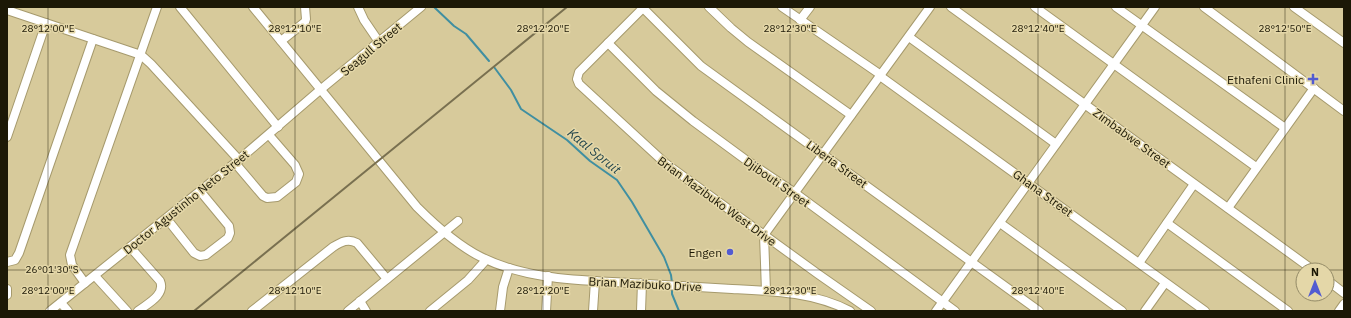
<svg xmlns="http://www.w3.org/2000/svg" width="1351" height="318" viewBox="0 0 1351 318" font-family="'IBM Plex Sans',sans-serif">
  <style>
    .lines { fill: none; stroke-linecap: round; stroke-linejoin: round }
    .stream { stroke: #408fa1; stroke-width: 2 }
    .minor-casing { stroke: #a69a6d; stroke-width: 10 }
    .minor { stroke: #fff; stroke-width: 8 }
    .rail { stroke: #797050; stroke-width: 2 }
    .ticks { fill: none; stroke: #1c1806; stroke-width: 1; stroke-opacity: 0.45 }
    .poi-dot { fill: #525bd1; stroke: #e4d7a8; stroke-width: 1.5 }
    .labels { text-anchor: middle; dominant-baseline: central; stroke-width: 3; stroke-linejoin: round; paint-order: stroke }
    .street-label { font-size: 12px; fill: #1c1806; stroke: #e4d7a8 }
    .poi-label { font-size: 12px; fill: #1c1806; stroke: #e4d7a8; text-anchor: end }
    .water-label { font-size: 13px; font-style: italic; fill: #1b3f48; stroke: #e4d7a8 }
    .ticks-label { font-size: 10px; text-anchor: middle; fill: #1c1806; stroke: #e4d7a8; stroke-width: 3; stroke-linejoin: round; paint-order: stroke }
  </style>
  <rect width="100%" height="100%" fill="#d7ca9b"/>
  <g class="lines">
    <g class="stream">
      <polyline points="434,7 454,26 466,34 489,61"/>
      <polyline points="494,67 511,90 521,109 567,140 590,161 617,180 632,202 664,257 671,275 672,283"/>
      <polyline points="672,287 672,294 679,311"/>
    </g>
    <defs>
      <g id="minor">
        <polyline points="180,7 278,127"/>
        <path d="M 253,7 L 417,207 C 436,226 457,245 481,257 C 527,280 580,280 630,283 C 664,285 698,287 732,289 C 773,291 813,292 850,311"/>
        <polyline points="358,7 364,20 379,42"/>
        <polyline points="644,7 579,72 577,79 579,84 665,163 818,274 871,311"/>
        <polyline points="709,7 731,28 748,42 851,115"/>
        <polyline points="782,7 881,75"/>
        <polyline points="951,7 1313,270"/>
        <polyline points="1035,7 1256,167"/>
        <polyline points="1116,7 1285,128"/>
        <polyline points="1204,7 1344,111"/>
        <polyline points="1294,7 1344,43"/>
        <polyline points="643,8 701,66 1039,311"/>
        <polyline points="7,10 141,55 151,64 239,160"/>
        <polyline points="800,20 810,7"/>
        <polyline points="909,37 1056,144"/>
        <polyline points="281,41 305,22 306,19 305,7"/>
        <polyline points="608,43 656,91 693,121 746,160 795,193 955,311"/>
        <polyline points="880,76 1205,311"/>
        <polyline points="7,137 46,23"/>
        <polyline points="235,163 263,196 267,198 277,197 296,182 299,174 295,165 269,135"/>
        <polyline points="1228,208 1314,88"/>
        <polyline points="167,219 194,253 200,256 206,255 228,238 230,233 229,226 200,191"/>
        <polyline points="1000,223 1122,311"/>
        <polyline points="1167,223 1288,311"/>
        <path d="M 130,247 L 160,281 C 166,295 147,304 138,311"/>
        <polyline points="7,262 15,260 19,253 93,39"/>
        <polyline points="1139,263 1194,184"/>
        <polyline points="95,276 127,311"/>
        <polyline points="1327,280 1344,293"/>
        <polyline points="85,283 72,265 70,255 157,7"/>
        <polyline points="766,291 764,235 930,7"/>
        <polyline points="7,295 7,289"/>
        <polyline points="360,301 366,311"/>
        <polyline points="61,303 68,311"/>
        <polyline points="50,311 235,163 320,90 421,7"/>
        <path d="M 252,311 L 333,247 C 341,242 348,238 357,243 L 387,279"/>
        <polyline points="348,311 458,221"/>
        <polyline points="430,311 468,280 486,260"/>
        <polyline points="500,311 503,287 509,268"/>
        <polyline points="546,311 548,276"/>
        <polyline points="593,311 595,281"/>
        <polyline points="641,311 642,283"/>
        <polyline points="936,311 1155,7"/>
        <polyline points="1145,311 1165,283"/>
        <polyline points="1339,311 1344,304"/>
      </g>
    </defs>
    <use href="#minor" class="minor-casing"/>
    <use href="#minor" class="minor"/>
    <polyline class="rail" points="194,311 567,7"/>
  </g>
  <path class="ticks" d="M 48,7 L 48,311M 295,7 L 295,311M 543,7 L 543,311M 790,7 L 790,311M 1038,7 L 1038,311M 1285,7 L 1285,311M 7,270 L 1344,270"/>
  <g class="poi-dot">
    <path d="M1311 73h4v4h4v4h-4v4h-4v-4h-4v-4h4z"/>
    <circle cx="730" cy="252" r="4"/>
  </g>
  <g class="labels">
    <g class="street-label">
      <text transform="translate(371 49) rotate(-40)">Seagull Street</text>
      <text transform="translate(1132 138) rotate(36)">Zimbabwe Street</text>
      <text transform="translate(837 164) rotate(36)">Liberia Street</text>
      <text transform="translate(777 182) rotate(35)">Djibouti Street</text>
      <text transform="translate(1043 193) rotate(36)">Ghana Street</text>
      <text transform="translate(717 201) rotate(36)">Brian Mazibuko West Drive</text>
      <text transform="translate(186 202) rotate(-39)">Doctor Agustinho Neto Street</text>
      <text transform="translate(645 284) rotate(3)">Brian Mazibuko Drive</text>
    </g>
    <g class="poi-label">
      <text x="1304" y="79">Ethafeni Clinic</text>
      <text x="722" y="252">Engen</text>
    </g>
    <g class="water-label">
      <text transform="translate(594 151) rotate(39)">Kaal Spruit</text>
    </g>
  </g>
  <g class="ticks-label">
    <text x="48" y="32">28°12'00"E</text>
    <text x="295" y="32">28°12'10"E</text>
    <text x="543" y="32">28°12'20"E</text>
    <text x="790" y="32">28°12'30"E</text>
    <text x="1038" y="32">28°12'40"E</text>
    <text x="1285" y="32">28°12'50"E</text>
    <text x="52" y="273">26°01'30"S</text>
    <text x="48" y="294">28°12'00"E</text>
    <text x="295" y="294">28°12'10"E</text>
    <text x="543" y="294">28°12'20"E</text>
    <text x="790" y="294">28°12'30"E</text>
    <text x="1038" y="294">28°12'40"E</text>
  </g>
  <rect width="1351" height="318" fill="none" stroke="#1c1806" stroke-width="16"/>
  <g transform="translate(1315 282)"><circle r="19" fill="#e4d7a8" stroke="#948b67"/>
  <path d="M0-3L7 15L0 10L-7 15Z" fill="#525bd1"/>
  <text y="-6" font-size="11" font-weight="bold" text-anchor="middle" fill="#1c1806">N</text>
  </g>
</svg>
